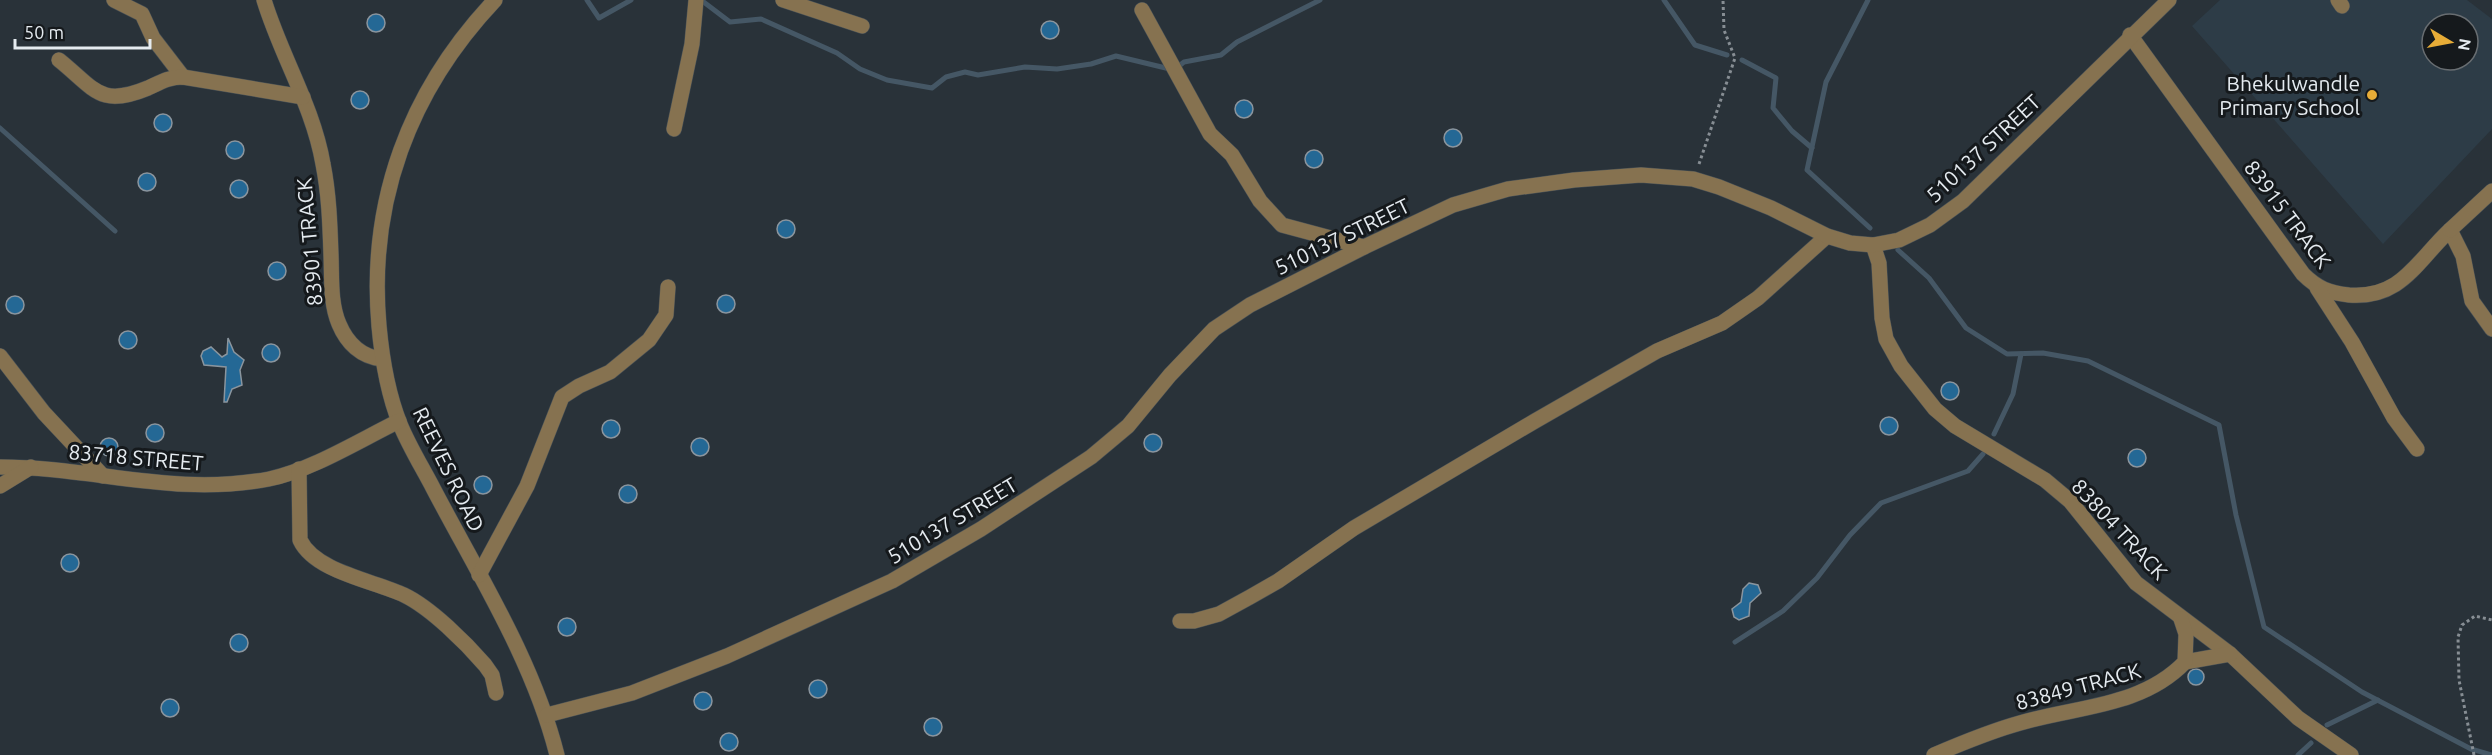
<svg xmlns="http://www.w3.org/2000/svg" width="2492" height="755" viewBox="0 0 2492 755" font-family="Ubuntu,sans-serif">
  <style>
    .built { fill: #2d3c47; fill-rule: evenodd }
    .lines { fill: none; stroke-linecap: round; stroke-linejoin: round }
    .stream { stroke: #455765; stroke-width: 5 }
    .building { fill: #246895; stroke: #8a959e; stroke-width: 1.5 }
    .minor-casing { stroke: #475056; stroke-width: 16 }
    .path { stroke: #878e94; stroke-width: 3; stroke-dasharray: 3 3; stroke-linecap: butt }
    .minor { stroke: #867250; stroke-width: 15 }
    .poi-dot { fill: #e7ac37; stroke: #15191c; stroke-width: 2 }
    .labels { text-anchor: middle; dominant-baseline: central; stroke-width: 6; stroke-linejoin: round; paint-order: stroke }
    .poi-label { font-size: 21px; fill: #e5ebf0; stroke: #15191c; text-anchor: end }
    .street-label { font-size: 21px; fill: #e5ebf0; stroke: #15191c }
  </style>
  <rect width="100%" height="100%" fill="#293239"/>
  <path class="built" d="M 2220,0 L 2467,0 L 2492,19 L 2492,129 L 2383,244 L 2192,26 ZM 2432,24 L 2468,24 L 2468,60 L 2432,60 Z"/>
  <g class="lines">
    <g class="stream">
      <polyline points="587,0 599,18 631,0"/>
      <polyline points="701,0 730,22 761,19 837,53 860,69 887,80 932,88 946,77 965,72 978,75 1025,67 1057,69 1091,64 1116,56 1174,70 1184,62 1221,55 1237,42 1320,0"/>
      <polyline points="1664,0 1695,45 1727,55"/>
      <polyline points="1868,0 1826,82 1807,170 1870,228"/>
      <polyline points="1742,60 1776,78 1773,108 1792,131 1812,148"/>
      <polyline points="0,128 115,231"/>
      <polyline points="1898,250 1929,278 1966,328 2007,354 2043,353 2088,361 2219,425 2236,515 2264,627 2362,692 2471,749 2492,755"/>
      <polyline points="1994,434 2013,394 2021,354"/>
      <polyline points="1735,642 1783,611 1817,578 1850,535 1881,503 1968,471 1983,454"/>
      <polyline points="2327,725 2378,700"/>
      <polyline points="2298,755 2311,743"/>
    </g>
  </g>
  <g class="building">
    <circle cx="376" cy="23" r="9"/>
    <circle cx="1050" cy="30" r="9"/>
    <circle cx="360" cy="100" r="9"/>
    <circle cx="1244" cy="109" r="9"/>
    <circle cx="163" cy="123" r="9"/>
    <circle cx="1453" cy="138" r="9"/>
    <circle cx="235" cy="150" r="9"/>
    <circle cx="1314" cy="159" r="9"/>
    <circle cx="147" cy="182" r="9"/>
    <circle cx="239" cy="189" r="9"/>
    <circle cx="786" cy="229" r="9"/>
    <circle cx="277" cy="271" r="9"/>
    <circle cx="726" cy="304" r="9"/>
    <circle cx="15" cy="305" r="9"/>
    <circle cx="128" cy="340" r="9"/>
    <polygon points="228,338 234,352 244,360 240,370 242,385 232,389 227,402 224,402 226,367 204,365 201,356 203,351 211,347 222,357 227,354"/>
    <circle cx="271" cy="353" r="9"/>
    <circle cx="1950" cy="391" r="9"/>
    <circle cx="1889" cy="426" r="9"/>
    <circle cx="611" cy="429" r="9"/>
    <circle cx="155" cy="433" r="9"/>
    <circle cx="1153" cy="443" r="9"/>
    <circle cx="109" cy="447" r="9"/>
    <circle cx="700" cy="447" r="9"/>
    <circle cx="2137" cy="458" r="9"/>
    <circle cx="483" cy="485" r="9"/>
    <circle cx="628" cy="494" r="9"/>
    <circle cx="70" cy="563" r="9"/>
    <polygon points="1749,583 1758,585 1761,593 1750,603 1749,616 1739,620 1734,617 1732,609 1741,602 1743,589"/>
    <circle cx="567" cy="627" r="9"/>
    <circle cx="239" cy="643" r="9"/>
    <circle cx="2196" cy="677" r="8"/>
    <circle cx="818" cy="689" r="9"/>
    <circle cx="703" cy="701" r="9"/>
    <circle cx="170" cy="708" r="9"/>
    <circle cx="933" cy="727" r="9"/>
    <circle cx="729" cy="742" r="9"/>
  </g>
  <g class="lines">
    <defs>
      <g id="minor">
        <polyline points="114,0 142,14 153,38 183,77"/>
        <path d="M 264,0 C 281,56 313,106 323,164 C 329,194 330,225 331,255 C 332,278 330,303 339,324 C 347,343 361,357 382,359"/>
        <path d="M 495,0 C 409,91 368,202 379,326 C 382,359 388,394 400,424 C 409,446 422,467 433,488 C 478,574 533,660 557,755"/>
        <polyline points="783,0 862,26"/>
        <polyline points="2338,0 2342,6"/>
        <polyline points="1142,10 1210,134 1232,155 1260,201 1282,225 1364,247"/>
        <path d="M 2130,35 L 2303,274 C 2317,288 2329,293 2349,295 C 2401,299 2416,262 2450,230 L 2463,256 L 2472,301 L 2492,329"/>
        <path d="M 59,60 C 95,89 100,108 148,88 C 161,82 169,77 183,77 L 303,97"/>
        <polyline points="674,129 692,44 696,0"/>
        <polyline points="2450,230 2492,191"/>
        <polyline points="1873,245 1879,263 1882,318 1886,339 1901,366 1935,409 1955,426 2045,480 2070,501 2136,583 2230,654 2298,718 2351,755"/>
        <polyline points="2317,288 2352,342 2394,418 2417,449"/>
        <polyline points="0,356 44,413 103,476"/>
        <path d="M 0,467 C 94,467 173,497 269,479 C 312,470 360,440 399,421"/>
        <path d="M 299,469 L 300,540 C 315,572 375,581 404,595 C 431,608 466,643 485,665 L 492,675 L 496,693"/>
        <polyline points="0,486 31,467"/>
        <polyline points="479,575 527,486 562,397 579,386 610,372 649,340 666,315 668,287"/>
        <polyline points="1180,621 1194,621 1219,614 1250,597 1278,581 1354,528 1535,421 1657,351 1722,323 1758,298 1827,236"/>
        <polyline points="2185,662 2230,654"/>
        <polyline points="547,715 632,693 727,656 892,581 981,529 1091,457 1128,426 1170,375 1214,329 1250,305 1364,247 1453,205 1508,189 1574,180 1641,175 1693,179 1719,187 1771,208 1827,236 1850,243 1873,245 1899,240 1930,225 1963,201 2169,0"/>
        <path d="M 1934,755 C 1962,743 1991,731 2020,723 C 2077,706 2142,707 2185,662 L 2186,634 L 2181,619"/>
      </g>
    </defs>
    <use href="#minor" class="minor-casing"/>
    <g class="path">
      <polyline points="1699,164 1735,58 1724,30 1723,0"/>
      <polyline points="2474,755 2459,680 2458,637 2462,625 2475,616 2492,620"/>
    </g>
    <use href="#minor" class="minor"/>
  </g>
  <circle class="poi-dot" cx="2372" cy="95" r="6"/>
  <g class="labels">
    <g class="poi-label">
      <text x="2360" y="83">Bhekulwandle<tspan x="2360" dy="24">Primary School</tspan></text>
    </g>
    <g class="street-label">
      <text transform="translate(1983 148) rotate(-43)">510137 STREET</text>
      <text transform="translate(2288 214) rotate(53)">83915 TRACK</text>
      <text transform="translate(1342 236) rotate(-26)">510137 STREET</text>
      <text transform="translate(309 242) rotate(-95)">83901 TRACK</text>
      <text transform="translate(136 457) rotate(5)">83718 STREET</text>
      <text transform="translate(449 469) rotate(64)">REEVES ROAD</text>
      <text transform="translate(952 520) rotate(-31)">510137 STREET</text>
      <text transform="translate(2120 529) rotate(47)">83804 TRACK</text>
      <text transform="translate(2078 686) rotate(-15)">83849 TRACK</text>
    </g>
  </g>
  <g transform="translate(2450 42) rotate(100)"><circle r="28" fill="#15191c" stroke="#686d71" stroke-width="1.5"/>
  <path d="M0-4.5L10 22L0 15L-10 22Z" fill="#e7ac37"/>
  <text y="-9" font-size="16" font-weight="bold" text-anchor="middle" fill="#e5ebf0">N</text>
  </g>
  <path d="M15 39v9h135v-9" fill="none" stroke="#e5ebf0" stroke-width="3"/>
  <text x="24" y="39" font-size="18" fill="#e5ebf0" stroke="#15191c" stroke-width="4.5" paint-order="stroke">50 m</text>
</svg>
